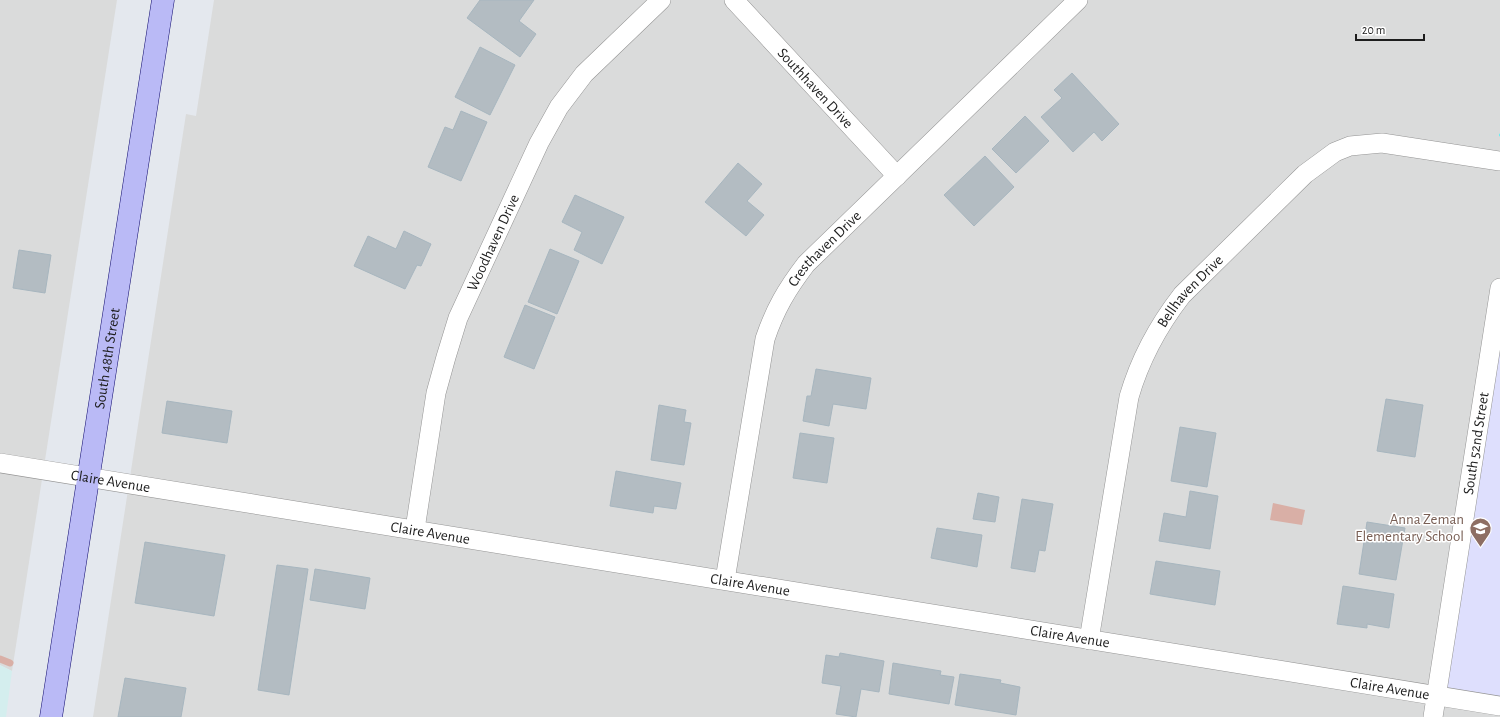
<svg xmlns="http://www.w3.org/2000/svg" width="1500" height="717" viewBox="0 0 1500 717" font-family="'Alegreya Sans',sans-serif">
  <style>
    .residential { fill: #dadbdb }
    .commercial { fill: #d4eeee }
    .education { fill: #dedffd }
    .water { fill: #d9afa6 }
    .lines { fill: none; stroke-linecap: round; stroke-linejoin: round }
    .stream { stroke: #d9afa6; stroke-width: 7 }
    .building { fill: #b3bcc2; stroke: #a7b6bf }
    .street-casing { stroke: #949494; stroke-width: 20 }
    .secondary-casing { stroke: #100b6e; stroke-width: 23 }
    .path { stroke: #71ecf2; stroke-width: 2.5; stroke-dasharray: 2 2; stroke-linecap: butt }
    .street { stroke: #fff; stroke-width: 19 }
    .secondary { stroke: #babaf6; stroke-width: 22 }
    .labels { text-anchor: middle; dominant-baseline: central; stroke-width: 3; stroke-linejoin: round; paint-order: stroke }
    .street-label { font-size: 15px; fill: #1d1d1d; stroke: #fff }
    .education-label { font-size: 15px; fill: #785e54; stroke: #fff; text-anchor: end }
  </style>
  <rect width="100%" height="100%" fill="#e4e8ee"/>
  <g class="residential">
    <polygon points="0,0 117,0 12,671 0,665"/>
    <polygon points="214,0 1500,0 1500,717 93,717 186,114 196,116"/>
  </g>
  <polygon class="commercial" points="0,665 12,671 6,717 0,717"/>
  <polygon class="education" points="1500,288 1500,706 1437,696"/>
  <polygon class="water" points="1273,503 1305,510 1302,525 1270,520"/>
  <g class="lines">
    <polyline class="stream" points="0,659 10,663"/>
  </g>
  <g class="building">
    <polygon points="480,0 534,0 519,21 536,34 520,57 467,18"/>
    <polygon points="480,47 515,65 490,115 455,97"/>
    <polygon points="1072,73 1119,124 1102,141 1094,132 1073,152 1041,117 1062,98 1054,90"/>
    <polygon points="461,111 487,122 461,181 428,167 445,127 453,130"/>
    <polygon points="1025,116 1049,141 1016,173 992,149"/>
    <polygon points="985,156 1014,187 974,226 944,195"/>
    <polygon points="738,163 762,184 747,201 764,215 746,236 705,202"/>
    <polygon points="575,195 624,217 602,264 574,250 582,232 562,222"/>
    <polygon points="404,231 431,244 421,266 417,265 405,289 354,266 368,236 396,249"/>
    <polygon points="550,249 579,261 557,314 528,302"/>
    <polygon points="19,250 51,255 45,293 13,288"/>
    <polygon points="525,305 555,317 534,369 504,357"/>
    <polygon points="816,369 871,378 866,409 833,404 829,426 803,421 807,396 811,396"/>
    <polygon points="1386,399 1423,405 1415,457 1377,451"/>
    <polygon points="167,401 232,411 227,443 162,433"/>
    <polygon points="659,405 686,410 684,422 691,423 684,465 651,460"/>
    <polygon points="1180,427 1216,433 1207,487 1171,481"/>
    <polygon points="800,433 834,438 827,483 793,478"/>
    <polygon points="616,471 681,483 676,509 654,506 653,513 610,506"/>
    <polygon points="1190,491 1218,496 1210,549 1159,541 1164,513 1186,517"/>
    <polygon points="978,493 999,497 995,522 973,519"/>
    <polygon points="1022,499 1053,504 1045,551 1039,550 1035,572 1011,568"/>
    <polygon points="1367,522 1405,528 1396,580 1359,574"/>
    <polygon points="937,528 982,535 977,567 931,558"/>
    <polygon points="145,542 225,555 214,616 135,603"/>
    <polygon points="1156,561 1220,571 1215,605 1150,594"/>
    <polygon points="277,565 308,569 289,695 258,690"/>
    <polygon points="315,569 370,578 365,609 310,600"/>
    <polygon points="1343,586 1394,594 1389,628 1367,624 1367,628 1337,624"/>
    <polygon points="840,653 884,661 879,692 861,689 856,717 836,714 841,686 822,683 826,655 839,657"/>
    <polygon points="893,663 941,671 940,675 954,677 949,704 889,694"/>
    <polygon points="960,674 1001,680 1000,683 1020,687 1016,715 955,705"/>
    <polygon points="125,678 186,688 181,717 118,717"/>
  </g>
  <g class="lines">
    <defs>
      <g id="street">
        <path id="s1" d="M 734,0 L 897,176"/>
        <path id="s2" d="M 0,463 L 1500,706"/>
        <path id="s3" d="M 415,529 L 436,393 L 446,357 L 458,318 L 539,143 L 559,107 L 584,74 L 661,0"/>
        <path id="s4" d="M 725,580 L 765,339 C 775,309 787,289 806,264 L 1078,0"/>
        <path id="s5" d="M 1089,640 L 1129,397 C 1140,359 1158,326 1182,295 L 1305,174 L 1335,152 L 1350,146 L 1382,143 L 1500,161"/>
        <path id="s6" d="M 1433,717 L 1500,288"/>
      </g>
      <g id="secondary">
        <path id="s7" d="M 51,717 L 163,0"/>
      </g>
    </defs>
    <use href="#street" class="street-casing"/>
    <use href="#secondary" class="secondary-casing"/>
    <polyline class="path" points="1499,135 1500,135"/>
    <use href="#street" class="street"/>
    <use href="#secondary" class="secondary"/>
  </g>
  <defs>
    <symbol id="school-pin" viewBox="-11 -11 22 30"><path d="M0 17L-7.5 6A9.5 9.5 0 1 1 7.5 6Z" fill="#8d6e63" stroke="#fff"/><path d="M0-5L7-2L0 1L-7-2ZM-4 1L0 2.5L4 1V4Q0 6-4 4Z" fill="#fff"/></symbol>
  </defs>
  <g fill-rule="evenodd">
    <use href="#school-pin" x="1468" y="516" width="25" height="34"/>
  </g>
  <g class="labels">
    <g class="street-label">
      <text stroke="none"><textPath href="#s1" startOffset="120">Southhaven Drive</textPath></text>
      <text stroke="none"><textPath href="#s3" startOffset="299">Woodhaven Drive</textPath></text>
      <text stroke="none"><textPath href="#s4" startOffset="354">Cresthaven Drive</textPath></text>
      <text stroke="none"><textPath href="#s5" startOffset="370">Bellhaven Drive</textPath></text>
      <text stroke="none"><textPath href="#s7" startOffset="363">South 48th Street</textPath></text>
      <text stroke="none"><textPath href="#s6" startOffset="277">South 52nd Street</textPath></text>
      <text stroke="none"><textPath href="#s2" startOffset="112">Claire Avenue</textPath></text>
      <text stroke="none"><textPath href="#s2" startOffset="436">Claire Avenue</textPath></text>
      <text stroke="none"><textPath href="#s2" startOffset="760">Claire Avenue</textPath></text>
      <text stroke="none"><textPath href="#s2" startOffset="1084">Claire Avenue</textPath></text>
      <text stroke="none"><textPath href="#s2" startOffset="1408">Claire Avenue</textPath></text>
    </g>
    <g class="education-label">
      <text x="1464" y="519">Anna Zeman<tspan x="1464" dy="17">Elementary School</tspan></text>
    </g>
  </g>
  <path d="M1356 34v6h68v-6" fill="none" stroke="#1d1d1d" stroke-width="2"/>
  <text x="1362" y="34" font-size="12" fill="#1d1d1d" stroke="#ffffff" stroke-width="3" paint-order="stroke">20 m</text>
</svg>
